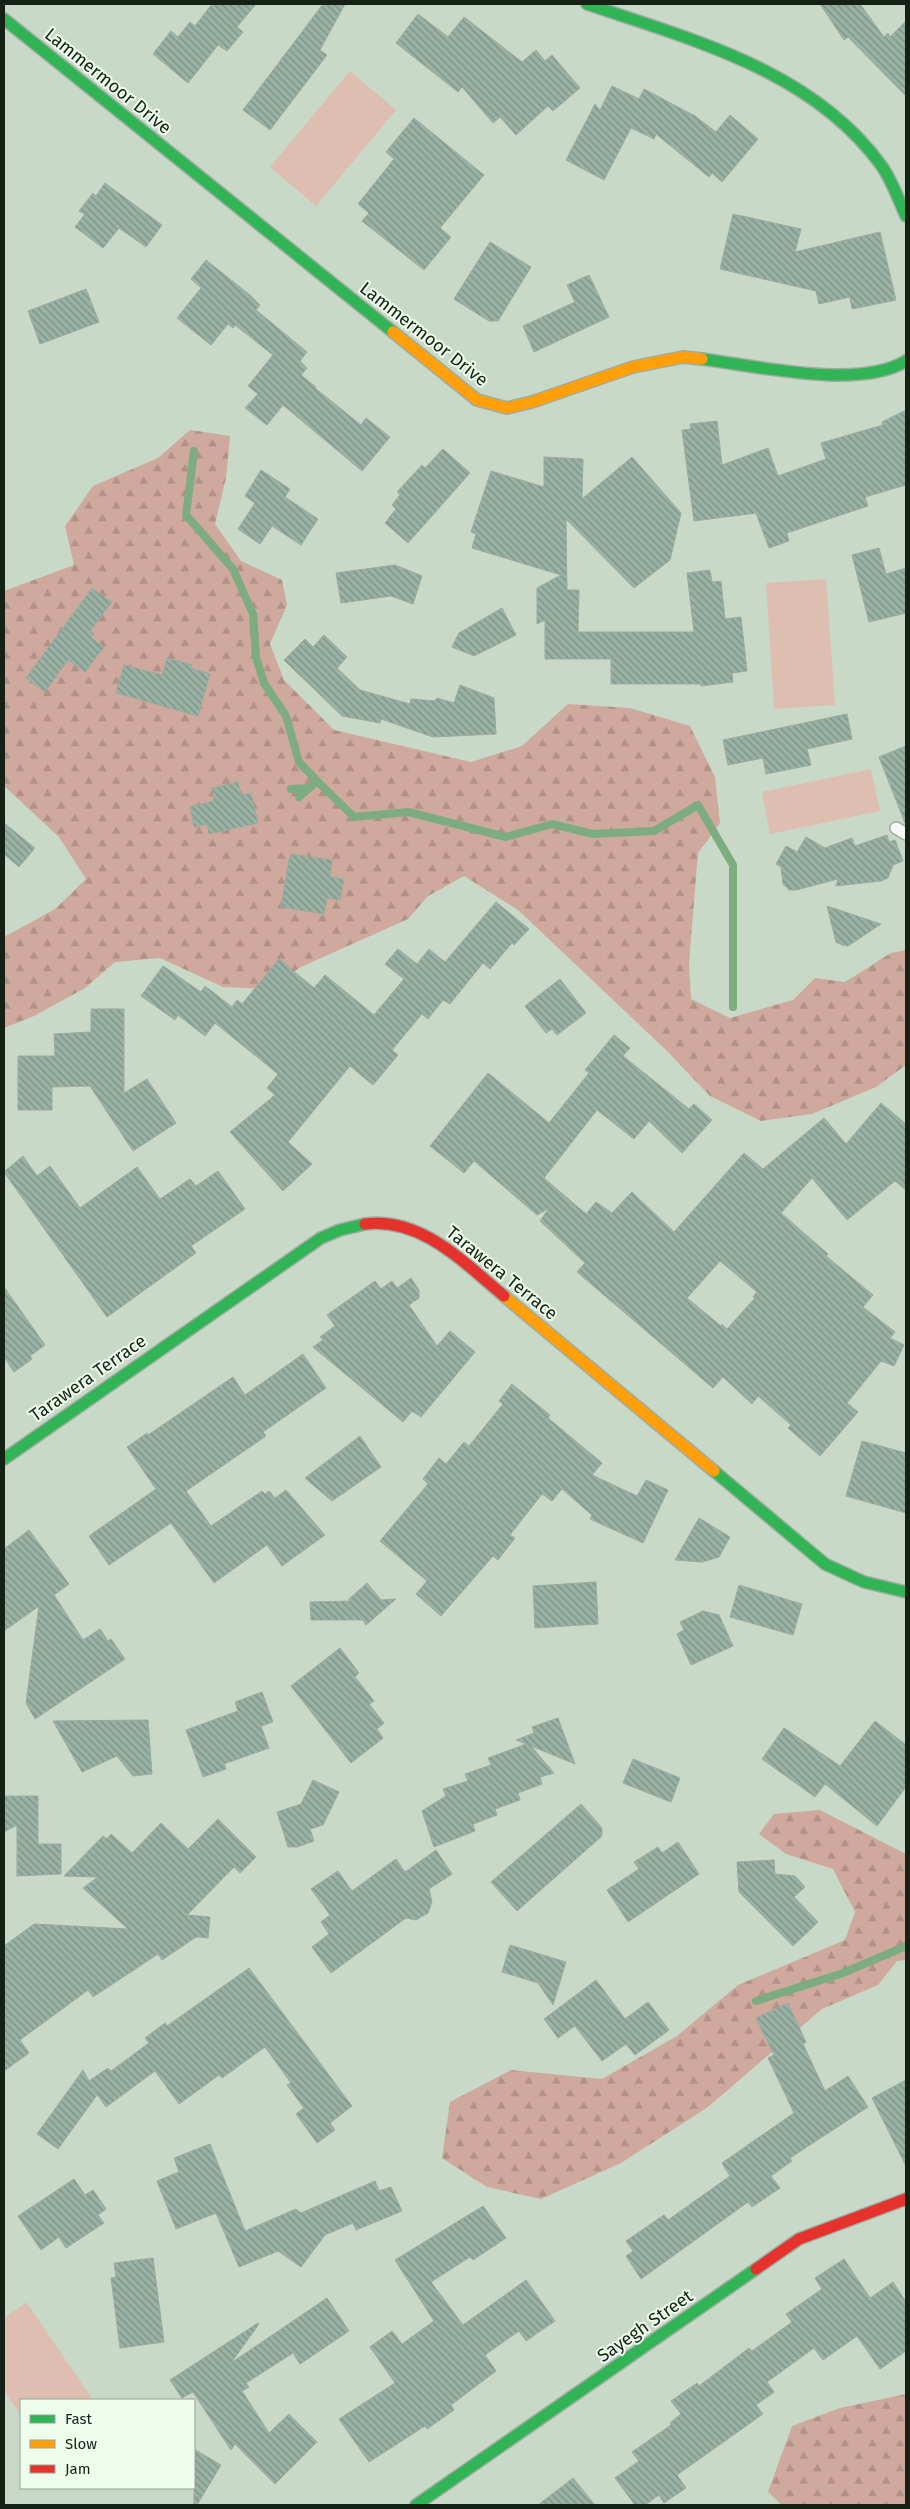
<svg xmlns="http://www.w3.org/2000/svg" width="910" height="2509" viewBox="0 0 910 2509" font-family="'Fira Sans',sans-serif">
  <style>
    .forest { fill: url(#forest-firs) }
    .green { fill: #dfbeb2 }
    .lines { fill: none; stroke-linecap: round; stroke-linejoin: round }
    .stream { stroke: #7cac7f; stroke-width: 8 }
    .building { fill: url(#building-back-hatch); stroke: #9bab9f; fill-rule: evenodd }
    .lane-casing { stroke: #9eac9f; stroke-width: 14 }
    .fast-casing { stroke: #9eac9f; stroke-width: 14 }
    .slow-casing { stroke: #9eac9f; stroke-width: 14 }
    .jam-casing { stroke: #9eac9f; stroke-width: 14 }
    .lane { stroke: #f7f9f7; stroke-width: 11 }
    .fast { stroke: #30b455; stroke-width: 11 }
    .slow { stroke: #ff9f0a; stroke-width: 11 }
    .jam { stroke: #e5322d; stroke-width: 11 }
    .labels { text-anchor: middle; dominant-baseline: central; stroke-width: 4; stroke-linejoin: round; paint-order: stroke }
    .street-label { font-size: 18px; fill: #162116; stroke: #edfced }
  </style>
  <defs>
    <pattern id="forest-firs" width="22" height="20" patternUnits="userSpaceOnUse" patternTransform="scale(1.25)"><rect width="22" height="20" fill="#cfa99d"/><path d="M5 1l3.5 6h-7zM16 11l3.5 6h-7z" fill="#b19186"/></pattern>
    <pattern id="building-back-hatch" width="6" height="6" patternUnits="userSpaceOnUse" patternTransform="scale(1.25)"><rect width="6" height="6" fill="#99b2a4"/><path d="M-1 5l2 2M0 0l6 6M5-1l2 2" fill="none" stroke="#7c9085"/></pattern>
  </defs>
  <rect width="100%" height="100%" fill="#c8d9c8"/>
  <g class="forest">
    <polygon points="190,430 230,436 226,478 215,524 241,561 282,580 287,605 270,644 284,680 334,730 471,762 522,746 568,704 630,708 690,726 715,777 720,823 698,853 689,963 691,999 730,1018 793,1000 815,978 845,982 891,953 906,950 906,1065 876,1087 812,1114 761,1121 710,1096 665,1049 518,910 464,876 428,896 408,919 301,967 268,989 223,987 160,958 115,962 85,988 34,1016 4,1028 4,937 55,909 86,879 59,837 4,786 4,591 74,565 65,526 93,486 158,458"/>
    <polygon points="820,1810 906,1854 906,1960 897,1961 878,1985 822,2009 708,2107 621,2163 541,2199 487,2187 442,2158 450,2102 511,2070 602,2079 677,2036 738,1985 845,1940 855,1912 833,1869 786,1854 759,1834 774,1814"/>
    <polygon points="906,2394 906,2505 782,2505 768,2492 792,2426 840,2408"/>
  </g>
  <g class="green">
    <polygon points="350,71 396,110 316,206 270,167"/>
    <polygon points="826,579 835,705 774,709 766,583"/>
    <polygon points="871,769 880,811 770,834 762,792"/>
    <polygon points="27,2302 27,2303 93,2400 21,2400 21,2416 4,2390 4,2318"/>
  </g>
  <g class="lines">
    <g class="stream">
      <polyline points="194,451 186,515 233,569 253,614 256,657 264,683 286,716 299,762 317,781"/>
      <polyline points="291,789 309,788"/>
      <polyline points="299,797 317,781 354,817 408,812 506,837 552,824 593,834 654,831 698,805 733,865 733,1007"/>
      <polyline points="756,2001 843,1973 906,1946"/>
    </g>
  </g>
  <g class="building">
    <polygon points="212,4 256,4 237,27 243,32 227,51 218,45 188,83 153,54 171,31 178,37 190,22 195,26"/>
    <polygon points="323,4 345,4 320,50 327,55 270,130 243,110"/>
    <polygon points="820,4 860,4 884,37 888,33 890,37 906,21 906,96 848,37 844,40"/>
    <polygon points="418,14 448,37 464,17 522,62 536,50 545,61 552,55 580,88 553,111 548,106 516,135 500,117 493,123 462,87 458,92 396,43"/>
    <polygon points="612,86 639,99 644,89 695,116 716,132 730,115 758,139 722,182 712,173 709,177 656,134 654,139 631,128 604,180 566,160 595,104 600,110"/>
    <polygon points="414,118 484,175 440,228 451,237 424,270 362,221 369,213 358,204 394,159 386,152"/>
    <polygon points="105,183 162,225 146,247 119,228 103,248 75,227 85,214 79,211 93,193 96,196"/>
    <polygon points="733,214 801,229 795,252 880,232 896,300 852,309 850,297 819,304 816,291 720,269"/>
    <polygon points="490,242 531,267 498,321 489,321 454,299"/>
    <polygon points="206,260 250,295 260,305 256,310 307,352 300,361 307,368 301,375 316,387 315,388 361,425 366,418 390,437 362,471 283,405 267,425 245,408 258,394 248,386 273,355 235,325 233,328 228,324 211,345 177,318 201,288 191,279"/>
    <polygon points="589,275 609,317 534,352 523,326 575,302 567,285"/>
    <polygon points="86,289 99,322 40,344 28,311"/>
    <polygon points="906,410 906,485 865,497 868,506 787,533 789,541 769,548 756,513 694,521 682,430 691,429 690,424 717,421 722,465 768,448 778,476 826,459 821,443 883,425 882,422"/>
    <polygon points="443,449 470,473 408,543 385,523 396,509 392,505 400,495 397,492 422,465 425,468"/>
    <polygon points="544,457 583,459 582,499 632,457 681,513 670,560 634,588 566,519 567,590 579,590 578,632 694,632 687,573 710,570 712,582 721,581 725,619 741,617 747,671 732,673 733,682 701,686 701,684 611,684 611,659 545,659 545,620 537,624 537,588 561,575 472,548 476,534 471,532 491,471 544,487"/>
    <polygon points="261,470 290,489 285,497 318,519 301,545 272,526 260,544 238,529 255,503 245,496"/>
    <polygon points="879,548 886,574 906,568 906,613 869,622 852,555"/>
    <polygon points="395,565 422,576 413,604 391,596 341,603 336,573"/>
    <polygon points="92,588 112,602 90,631 94,634 91,638 104,647 85,672 68,660 45,692 26,678"/>
    <polygon points="502,608 516,635 474,656 452,647 459,633"/>
    <polygon points="324,635 347,657 337,668 360,690 410,704 411,699 435,701 437,698 454,703 460,685 494,698 496,734 433,737 381,719 380,723 342,716 284,660 305,639 313,647"/>
    <polygon points="167,658 192,665 190,668 210,674 198,716 116,693 124,665 162,675"/>
    <polygon points="847,714 852,739 807,749 811,765 766,774 763,758 728,765 723,740"/>
    <polygon points="906,746 906,823 905,823 879,757"/>
    <polygon points="238,782 241,796 251,793 258,823 209,834 207,824 194,827 190,807 214,801 212,788"/>
    <polygon points="4,823 35,848 19,867 4,854"/>
    <polygon points="887,835 889,842 895,840 903,861 893,865 888,878 881,881 836,886 838,879 796,890 789,890 783,884 781,867 776,864 786,846 797,852 806,837 825,848 852,838 855,846"/>
    <polygon points="290,854 332,860 330,877 344,879 340,900 327,898 324,914 281,907"/>
    <polygon points="496,902 529,929 514,945 512,943 490,969 483,963 450,1004 443,1000 428,1019 422,1014 392,1050 398,1055 373,1085 350,1066 288,1142 312,1164 283,1191 230,1132 275,1095 267,1088 278,1074 215,1023 205,1036 178,1015 175,1020 141,996 163,966 201,992 205,986 232,1007 237,1000 242,1004 279,959 314,988 325,975 374,1015 404,979 385,964 398,949 417,964 429,949 445,962"/>
    <polygon points="827,906 881,924 848,946 842,945 836,942"/>
    <polygon points="560,979 586,1013 557,1035 552,1029 546,1033 525,1006"/>
    <polygon points="91,1009 124,1009 124,1093 147,1079 176,1123 133,1151 90,1086 52,1087 52,1110 18,1110 18,1056 55,1056 54,1034 91,1032"/>
    <path d="M 614,1035 L 630,1048 L 623,1056 L 689,1109 L 694,1104 L 712,1120 L 682,1153 L 649,1121 L 634,1139 L 597,1110 L 544,1178 L 586,1214 L 596,1202 L 612,1213 L 632,1192 L 674,1232 L 744,1153 L 763,1169 L 824,1118 L 846,1144 L 881,1103 L 906,1124 L 906,1190 L 895,1181 L 847,1220 L 812,1178 L 781,1213 L 828,1254 L 826,1256 L 873,1295 L 863,1307 L 895,1332 L 890,1338 L 904,1345 L 894,1366 L 881,1361 L 847,1403 L 858,1412 L 820,1456 L 788,1428 L 791,1425 L 758,1396 L 752,1404 L 723,1377 L 713,1388 L 577,1272 L 585,1263 L 540,1221 L 549,1208 L 537,1215 L 474,1161 L 464,1173 L 430,1146 L 488,1073 L 549,1123 L 589,1073 L 585,1070 ZM 720,1261 L 757,1292 L 753,1297 L 755,1298 L 727,1329 L 722,1324 L 721,1326 L 687,1298 Z"/>
    <polygon points="23,1156 37,1176 50,1166 80,1208 137,1167 160,1199 190,1179 196,1186 218,1171 245,1209 191,1246 196,1253 107,1317 4,1172"/>
    <polygon points="411,1278 419,1290 419,1298 409,1305 437,1346 450,1331 475,1352 421,1417 412,1411 403,1422 313,1347 323,1340 320,1337 335,1326 327,1315 375,1281 381,1289 392,1281 397,1288"/>
    <polygon points="4,1287 45,1345 30,1356 32,1359 14,1372 4,1357"/>
    <polygon points="303,1354 326,1388 263,1432 266,1436 186,1491 211,1526 262,1491 265,1494 269,1491 275,1498 286,1490 325,1535 282,1566 267,1545 214,1583 171,1523 109,1565 89,1536 156,1489 127,1447 147,1433 148,1435 233,1377 245,1395"/>
    <polygon points="512,1384 550,1415 548,1418 602,1463 592,1475 637,1496 646,1480 668,1490 643,1543 590,1519 592,1515 562,1489 552,1501 542,1494 510,1535 515,1538 498,1560 493,1556 441,1616 416,1594 427,1581 380,1541 428,1484 423,1479 439,1458 446,1464 464,1442 469,1446 503,1404 499,1401"/>
    <polygon points="360,1436 381,1467 332,1501 305,1478"/>
    <polygon points="862,1441 906,1453 906,1513 846,1496"/>
    <polygon points="699,1518 730,1537 719,1557 702,1562 675,1560"/>
    <polygon points="29,1530 69,1584 54,1595 83,1640 100,1629 108,1641 111,1639 125,1659 35,1719 26,1703 39,1606 4,1631 4,1549"/>
    <polygon points="596,1582 598,1624 535,1628 533,1586"/>
    <polygon points="367,1583 381,1600 396,1599 366,1625 363,1620 311,1620 310,1602 350,1601 349,1599"/>
    <polygon points="739,1585 802,1604 793,1635 730,1617"/>
    <polygon points="703,1611 719,1615 733,1646 691,1665 677,1634 684,1630 680,1622"/>
    <polygon points="340,1648 359,1673 355,1677 374,1701 369,1704 384,1723 377,1729 383,1738 351,1763 291,1686"/>
    <polygon points="262,1692 273,1722 261,1726 269,1748 224,1764 226,1769 203,1777 186,1730 238,1711 235,1702"/>
    <polygon points="558,1718 575,1764 531,1746 554,1773 540,1777 542,1784 518,1793 520,1800 495,1809 497,1815 473,1824 475,1831 434,1847 422,1811 446,1796 443,1789 468,1781 465,1774 491,1765 488,1758 526,1744 516,1740 534,1733 532,1727"/>
    <polygon points="148,1720 152,1774 133,1776 117,1756 82,1772 53,1721"/>
    <polygon points="875,1721 906,1745 906,1787 877,1826 825,1784 815,1797 762,1759 784,1728 840,1766"/>
    <polygon points="633,1759 680,1778 671,1802 623,1783"/>
    <polygon points="313,1780 339,1792 323,1825 310,1829 314,1841 297,1847 288,1847 277,1812 301,1804"/>
    <polygon points="4,1796 38,1796 38,1844 61,1844 61,1874 17,1876 17,1825 4,1832"/>
    <polygon points="581,1804 602,1828 602,1836 517,1911 491,1882"/>
    <polygon points="218,1819 256,1857 240,1873 234,1867 187,1915 210,1917 208,1938 196,1937 162,1960 158,1954 93,1997 88,1990 20,2040 29,2053 4,2071 4,1946 34,1924 128,1929 83,1888 98,1877 64,1876 103,1836 107,1839 111,1834 132,1853 161,1823 188,1849"/>
    <polygon points="678,1842 699,1874 628,1922 607,1890 639,1869 634,1862 658,1847 662,1853"/>
    <polygon points="436,1850 452,1874 429,1889 432,1902 428,1913 416,1920 406,1918 331,1973 312,1947 329,1934 321,1922 330,1915 311,1889 338,1871 352,1891 396,1859 405,1872"/>
    <polygon points="774,1860 775,1874 795,1876 805,1887 794,1897 818,1922 793,1946 739,1892 737,1862"/>
    <polygon points="510,1945 566,1962 553,2005 538,1983 502,1972"/>
    <polygon points="249,1968 352,2106 330,2123 335,2130 317,2143 296,2114 304,2108 287,2085 291,2083 265,2047 222,2078 219,2075 179,2104 155,2071 106,2107 93,2088 97,2095 58,2149 37,2134 83,2070 89,2081 108,2068 111,2071 149,2043 145,2038 165,2023 167,2026"/>
    <polygon points="596,1980 625,2019 648,2002 669,2030 635,2055 626,2044 602,2061 575,2026 558,2038 544,2019"/>
    <polygon points="788,2003 806,2042 803,2044 825,2091 848,2076 868,2107 790,2158 792,2161 771,2176 780,2188 752,2207 748,2202 641,2279 626,2256 633,2251 626,2241 664,2215 668,2220 730,2176 722,2163 794,2113 768,2058 774,2055 756,2018"/>
    <polygon points="906,2080 906,2166 872,2098"/>
    <polygon points="210,2144 245,2231 296,2209 301,2213 375,2181 379,2191 391,2187 402,2211 356,2230 353,2223 325,2235 301,2267 278,2251 239,2267 216,2213 176,2229 157,2181 179,2172 174,2158"/>
    <polygon points="74,2179 85,2195 93,2190 106,2209 98,2215 104,2223 66,2248 59,2237 41,2250 18,2216"/>
    <polygon points="483,2206 506,2238 473,2260 470,2257 431,2282 463,2325 526,2280 555,2321 526,2341 519,2331 485,2355 496,2371 451,2405 454,2410 427,2429 425,2426 369,2462 339,2419 395,2383 370,2347 392,2331 402,2344 434,2321 395,2260"/>
    <polygon points="153,2258 164,2342 120,2348 111,2278 116,2277 114,2263"/>
    <polygon points="844,2259 870,2298 893,2282 906,2302 906,2351 880,2369 857,2336 823,2360 814,2348 767,2382 774,2392 756,2405 763,2414 677,2475 686,2488 664,2503 659,2495 645,2505 635,2505 615,2478 639,2461 632,2452 671,2425 670,2423 681,2414 671,2401 697,2383 699,2386 749,2348 752,2351 792,2322 786,2314 822,2289 815,2278"/>
    <polygon points="327,2298 349,2331 300,2364 293,2353 246,2383 249,2387 242,2391 269,2433 289,2414 317,2442 275,2484 235,2444 231,2450 193,2392 182,2398 170,2380 258,2323 259,2324 231,2363"/>
    <polygon points="194,2449 221,2465 197,2505 194,2505"/>
    <polygon points="573,2478 595,2505 538,2505"/>
  </g>
  <g class="lines">
    <defs>
      <polyline id="lane" points="896,828 906,834"/>
      <g id="fast">
        <path d="M 587,4 C 692,40 812,70 881,165 C 892,180 898,199 906,216"/>
        <polyline points="4,19 393,332"/>
        <path d="M 702,359 C 756,366 859,390 906,361"/>
        <polyline points="4,1459 321,1238 340,1230 365,1224"/>
        <polyline points="714,1471 825,1564 864,1582 906,1592"/>
        <polyline points="416,2505 756,2269"/>
      </g>
      <g id="slow">
        <polyline points="393,332 477,400 507,408 532,402 633,367 683,357 702,359"/>
        <polyline points="504,1296 714,1471"/>
      </g>
      <g id="jam">
        <path d="M 365,1224 C 422,1217 464,1263 504,1296"/>
        <polyline points="756,2269 799,2239 906,2199"/>
      </g>
    </defs>
    <use href="#lane" class="lane-casing"/>
    <use href="#fast" class="fast-casing"/>
    <use href="#slow" class="slow-casing"/>
    <use href="#jam" class="jam-casing"/>
    <use href="#lane" class="lane"/>
    <use href="#fast" class="fast"/>
    <use href="#slow" class="slow"/>
    <use href="#jam" class="jam"/>
  </g>
  <g class="labels">
    <g class="street-label">
      <text transform="translate(108 81) rotate(39)">Lammermoor Drive</text>
      <text transform="translate(424 334) rotate(38)">Lammermoor Drive</text>
      <text transform="translate(502 1273) rotate(39)">Tarawera Terrace</text>
      <text transform="translate(88 1378) rotate(-35)">Tarawera Terrace</text>
      <text transform="translate(645 2326) rotate(-35)">Sayegh Street</text>
    </g>
  </g>
  <rect width="910" height="2509" fill="none" stroke="#162116" stroke-width="10"/>
  <rect x="20" y="2399" width="175" height="90" fill="#edfced" stroke="#97a497"/>
  <rect x="30" y="2415" width="25" height="8" fill="#30b455" stroke="#97a497"/>
  <text x="65" y="2424" font-size="15" fill="#162116">Fast</text>
  <rect x="30" y="2440" width="25" height="8" fill="#ff9f0a" stroke="#97a497"/>
  <text x="65" y="2449" font-size="15" fill="#162116">Slow</text>
  <rect x="30" y="2465" width="25" height="8" fill="#e5322d" stroke="#97a497"/>
  <text x="65" y="2474" font-size="15" fill="#162116">Jam</text>
</svg>
